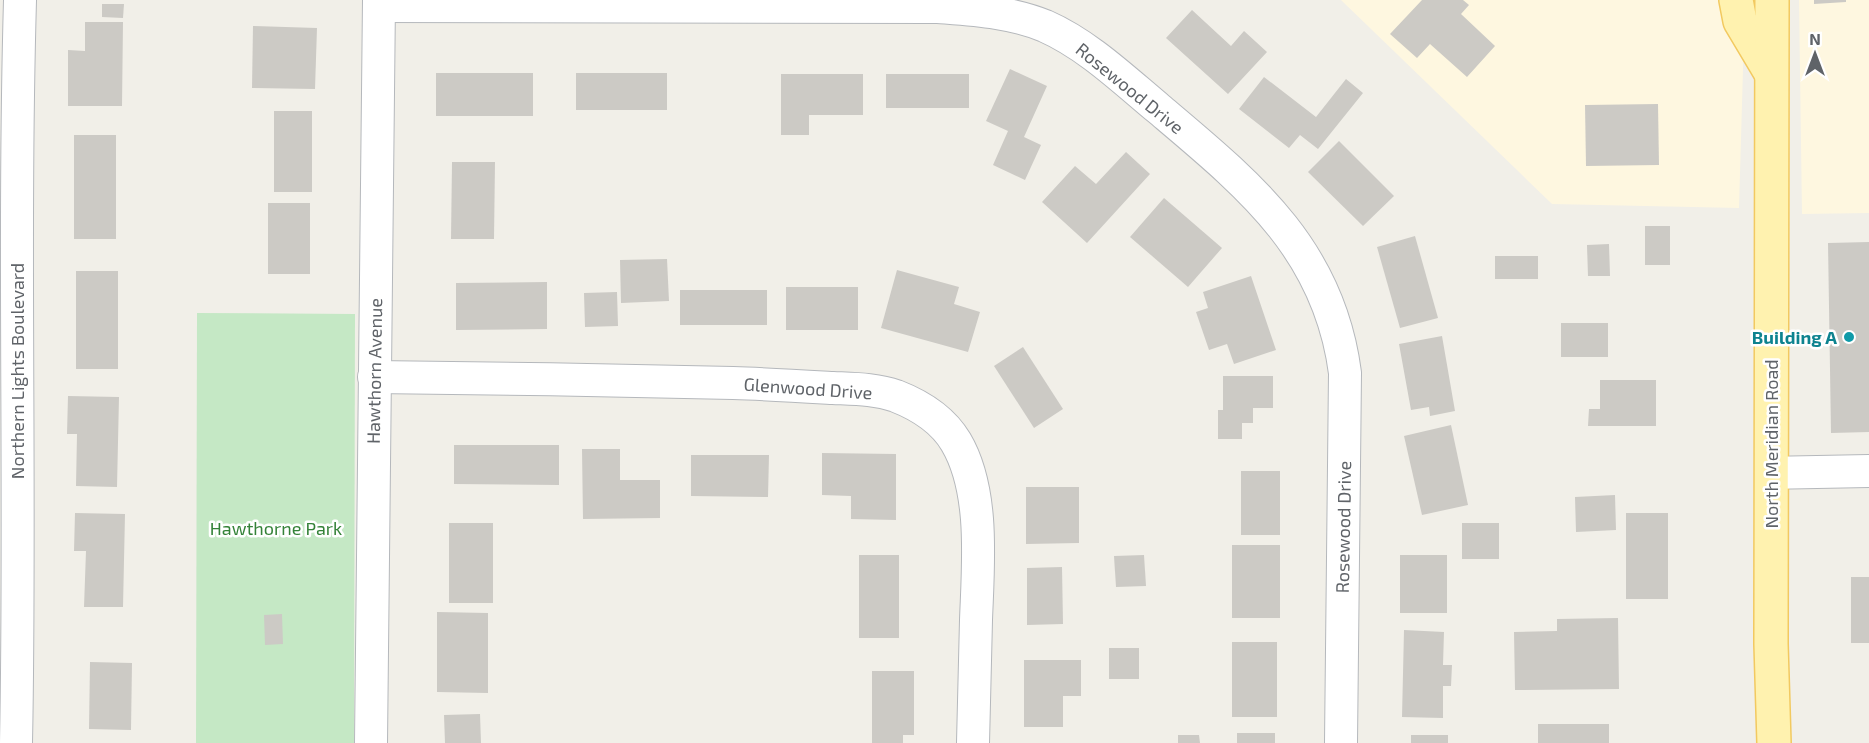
<svg xmlns="http://www.w3.org/2000/svg" width="1869" height="743" viewBox="0 0 1869 743" font-family="'Exo 2',sans-serif">
  <style>
    .commercial { fill: #fef7e0 }
    .green { fill: #c5e8c5 }
    .building { fill: #cccac5 }
    .lines { fill: none; stroke-linecap: round; stroke-linejoin: round }
    .minor-casing { stroke: #b5b8bc; stroke-width: 34 }
    .major-casing { stroke: #f2c960; stroke-width: 36 }
    .minor { stroke: #fff; stroke-width: 32 }
    .major { stroke: #fff2af; stroke-width: 33 }
    .culture-dot { fill: #0f9aa8; stroke: #fff; stroke-width: 2 }
    .labels { text-anchor: middle; dominant-baseline: central; stroke-width: 5; stroke-linejoin: round; paint-order: stroke }
    .street-label { font-size: 18px; fill: #5f6368; stroke: #fff }
    .culture-label { font-size: 18px; font-weight: bold; fill: #0d838f; stroke: #fff; text-anchor: end }
    .park-label { font-size: 18px; fill: #348238; stroke: #fff }
  </style>
  <rect width="100%" height="100%" fill="#f1efe8"/>
  <g class="commercial">
    <polygon points="1341,0 1745,0 1739,208 1552,204"/>
    <polygon points="1799,0 1869,0 1869,213 1802,214"/>
  </g>
  <polygon class="green" points="197,313 355,314 354,743 196,743"/>
  <g class="building">
    <polygon points="1422,0 1463,0 1469,5 1461,14 1495,46 1467,77 1430,44 1417,58 1390,34"/>
    <polygon points="1814,0 1846,0 1846,2 1814,4"/>
    <polygon points="102,4 124,4 123,18 102,17"/>
    <polygon points="1192,10 1231,46 1244,31 1267,52 1228,94 1166,38"/>
    <polygon points="85,22 123,22 122,106 68,106 68,50 85,51"/>
    <polygon points="253,26 317,28 315,89 252,88"/>
    <polygon points="1010,69 1047,86 1024,137 1041,145 1025,180 993,165 1008,131 986,121"/>
    <rect x="436" y="73" width="97" height="43"/>
    <rect x="576" y="73" width="91" height="37"/>
    <polygon points="781,74 863,74 863,115 809,115 809,135 781,135"/>
    <rect x="886" y="74" width="83" height="34"/>
    <polygon points="1264,77 1316,117 1346,79 1363,93 1318,149 1300,135 1289,148 1239,109"/>
    <polygon points="1658,104 1659,165 1586,166 1585,105"/>
    <rect x="274" y="111" width="38" height="81"/>
    <rect x="74" y="135" width="42" height="104"/>
    <polygon points="1339,141 1394,196 1363,226 1308,172"/>
    <polygon points="1126,152 1150,174 1087,243 1042,202 1075,166 1096,184"/>
    <polygon points="452,162 495,162 494,239 451,239"/>
    <polygon points="1164,198 1222,248 1188,287 1130,237"/>
    <rect x="268" y="203" width="42" height="71"/>
    <rect x="1645" y="226" width="25" height="39"/>
    <polygon points="1415,236 1438,318 1400,328 1377,247"/>
    <polygon points="1869,242 1869,432 1831,433 1828,243"/>
    <polygon points="1609,244 1610,276 1588,276 1587,245"/>
    <rect x="1495" y="256" width="43" height="23"/>
    <polygon points="667,259 669,301 621,303 620,260"/>
    <polygon points="897,270 959,287 954,304 980,312 968,352 881,328"/>
    <rect x="76" y="271" width="42" height="98"/>
    <polygon points="1251,276 1276,350 1234,364 1227,344 1209,350 1196,312 1208,308 1203,292"/>
    <polygon points="547,282 547,329 456,330 456,283"/>
    <rect x="786" y="287" width="72" height="43"/>
    <rect x="680" y="290" width="87" height="35"/>
    <polygon points="617,292 618,326 585,327 584,293"/>
    <rect x="1561" y="323" width="47" height="34"/>
    <polygon points="1442,336 1455,411 1430,416 1429,407 1411,410 1399,344"/>
    <polygon points="1023,347 1063,409 1034,428 994,366"/>
    <polygon points="1223,376 1273,376 1273,408 1253,408 1253,423 1242,423 1242,439 1218,439 1218,410 1223,410"/>
    <polygon points="1600,380 1656,380 1656,426 1588,426 1589,409 1600,409"/>
    <polygon points="68,396 119,397 117,487 76,486 77,434 67,434"/>
    <polygon points="1451,425 1468,505 1422,515 1404,436"/>
    <polygon points="454,445 559,445 559,485 454,484"/>
    <polygon points="582,449 620,449 620,480 660,480 660,518 583,519"/>
    <polygon points="822,453 896,454 896,520 851,519 851,496 822,495"/>
    <polygon points="691,455 769,455 768,497 691,496"/>
    <rect x="1241" y="471" width="39" height="64"/>
    <polygon points="1026,487 1079,487 1079,543 1026,544"/>
    <polygon points="1615,495 1616,530 1576,532 1575,497"/>
    <polygon points="75,513 125,514 123,607 84,607 86,551 74,551"/>
    <rect x="1626" y="513" width="42" height="86"/>
    <rect x="449" y="523" width="44" height="80"/>
    <rect x="1462" y="523" width="37" height="36"/>
    <rect x="1232" y="545" width="48" height="73"/>
    <rect x="859" y="555" width="40" height="83"/>
    <polygon points="1144,555 1146,586 1116,587 1114,556"/>
    <rect x="1400" y="555" width="47" height="58"/>
    <polygon points="1062,567 1063,624 1027,625 1027,568"/>
    <rect x="1851" y="577" width="18" height="66"/>
    <polygon points="437,612 488,613 488,693 437,692"/>
    <polygon points="282,614 283,644 265,645 264,615"/>
    <polygon points="1618,618 1619,689 1515,690 1514,632 1557,631 1557,619"/>
    <polygon points="1404,630 1444,632 1443,665 1452,665 1451,686 1443,686 1443,718 1402,717"/>
    <rect x="1232" y="642" width="45" height="75"/>
    <rect x="1109" y="648" width="30" height="31"/>
    <polygon points="1024,660 1081,660 1081,696 1063,696 1063,727 1024,727"/>
    <polygon points="90,662 132,663 131,730 89,729"/>
    <polygon points="872,671 914,671 914,735 903,735 903,743 872,743"/>
    <polygon points="480,714 481,743 445,743 444,715"/>
    <rect x="1538" y="724" width="71" height="19"/>
    <rect x="1237" y="733" width="38" height="10"/>
    <polygon points="1178,735 1199,735 1200,743 1178,743"/>
    <rect x="1411" y="735" width="37" height="8"/>
  </g>
  <g class="lines">
    <defs>
      <g id="minor">
        <path d="M 379,6 L 938,7 C 975,10 1011,12 1045,26 C 1088,45 1124,80 1159,109 C 1249,185 1329,249 1345,373 L 1341,743"/>
        <path d="M 374,377 C 494,378 613,380 733,383 C 766,384 799,386 833,388 C 854,389 876,389 896,396 C 919,405 943,420 956,442 C 985,491 978,565 976,620 C 975,661 974,702 973,743"/>
        <polyline points="1771,473 1869,471"/>
        <path d="M 16,743 C 21,495 13,248 20,0"/>
        <polyline points="371,743 379,0"/>
      </g>
      <g id="major">
        <polyline points="1736,0 1740,21 1771,73"/>
        <polyline points="1772,0 1771,644 1774,743"/>
      </g>
    </defs>
    <use href="#minor" class="minor-casing"/>
    <use href="#major" class="major-casing"/>
    <use href="#minor" class="minor"/>
    <use href="#major" class="major"/>
  </g>
  <circle class="culture-dot" cx="1849" cy="337" r="6"/>
  <g class="labels">
    <g class="street-label">
      <text transform="translate(1130 88) rotate(39)">Rosewood Drive</text>
      <text transform="translate(17 371) rotate(-90)">Northern Lights Boulevard</text>
      <text transform="translate(374 371) rotate(-89)">Hawthorn Avenue</text>
      <text transform="translate(808 388) rotate(4)">Glenwood Drive</text>
      <text transform="translate(1771 444) rotate(-90)">North Meridian Road</text>
      <text transform="translate(1343 527) rotate(-89)">Rosewood Drive</text>
    </g>
    <g class="culture-label">
      <text x="1837" y="337">Building A</text>
    </g>
    <g class="park-label">
      <text x="276" y="528">Hawthorne Park</text>
    </g>
  </g>
  <g transform="translate(1815 54)" stroke="#ffffff" stroke-width="4.5" paint-order="stroke">
  <path d="M0-4.5L10 22L0 15L-10 22Z" fill="#5f6368"/>
  <text y="-9" font-size="16" font-weight="bold" text-anchor="middle" fill="#5f6368">N</text>
  </g>
</svg>
